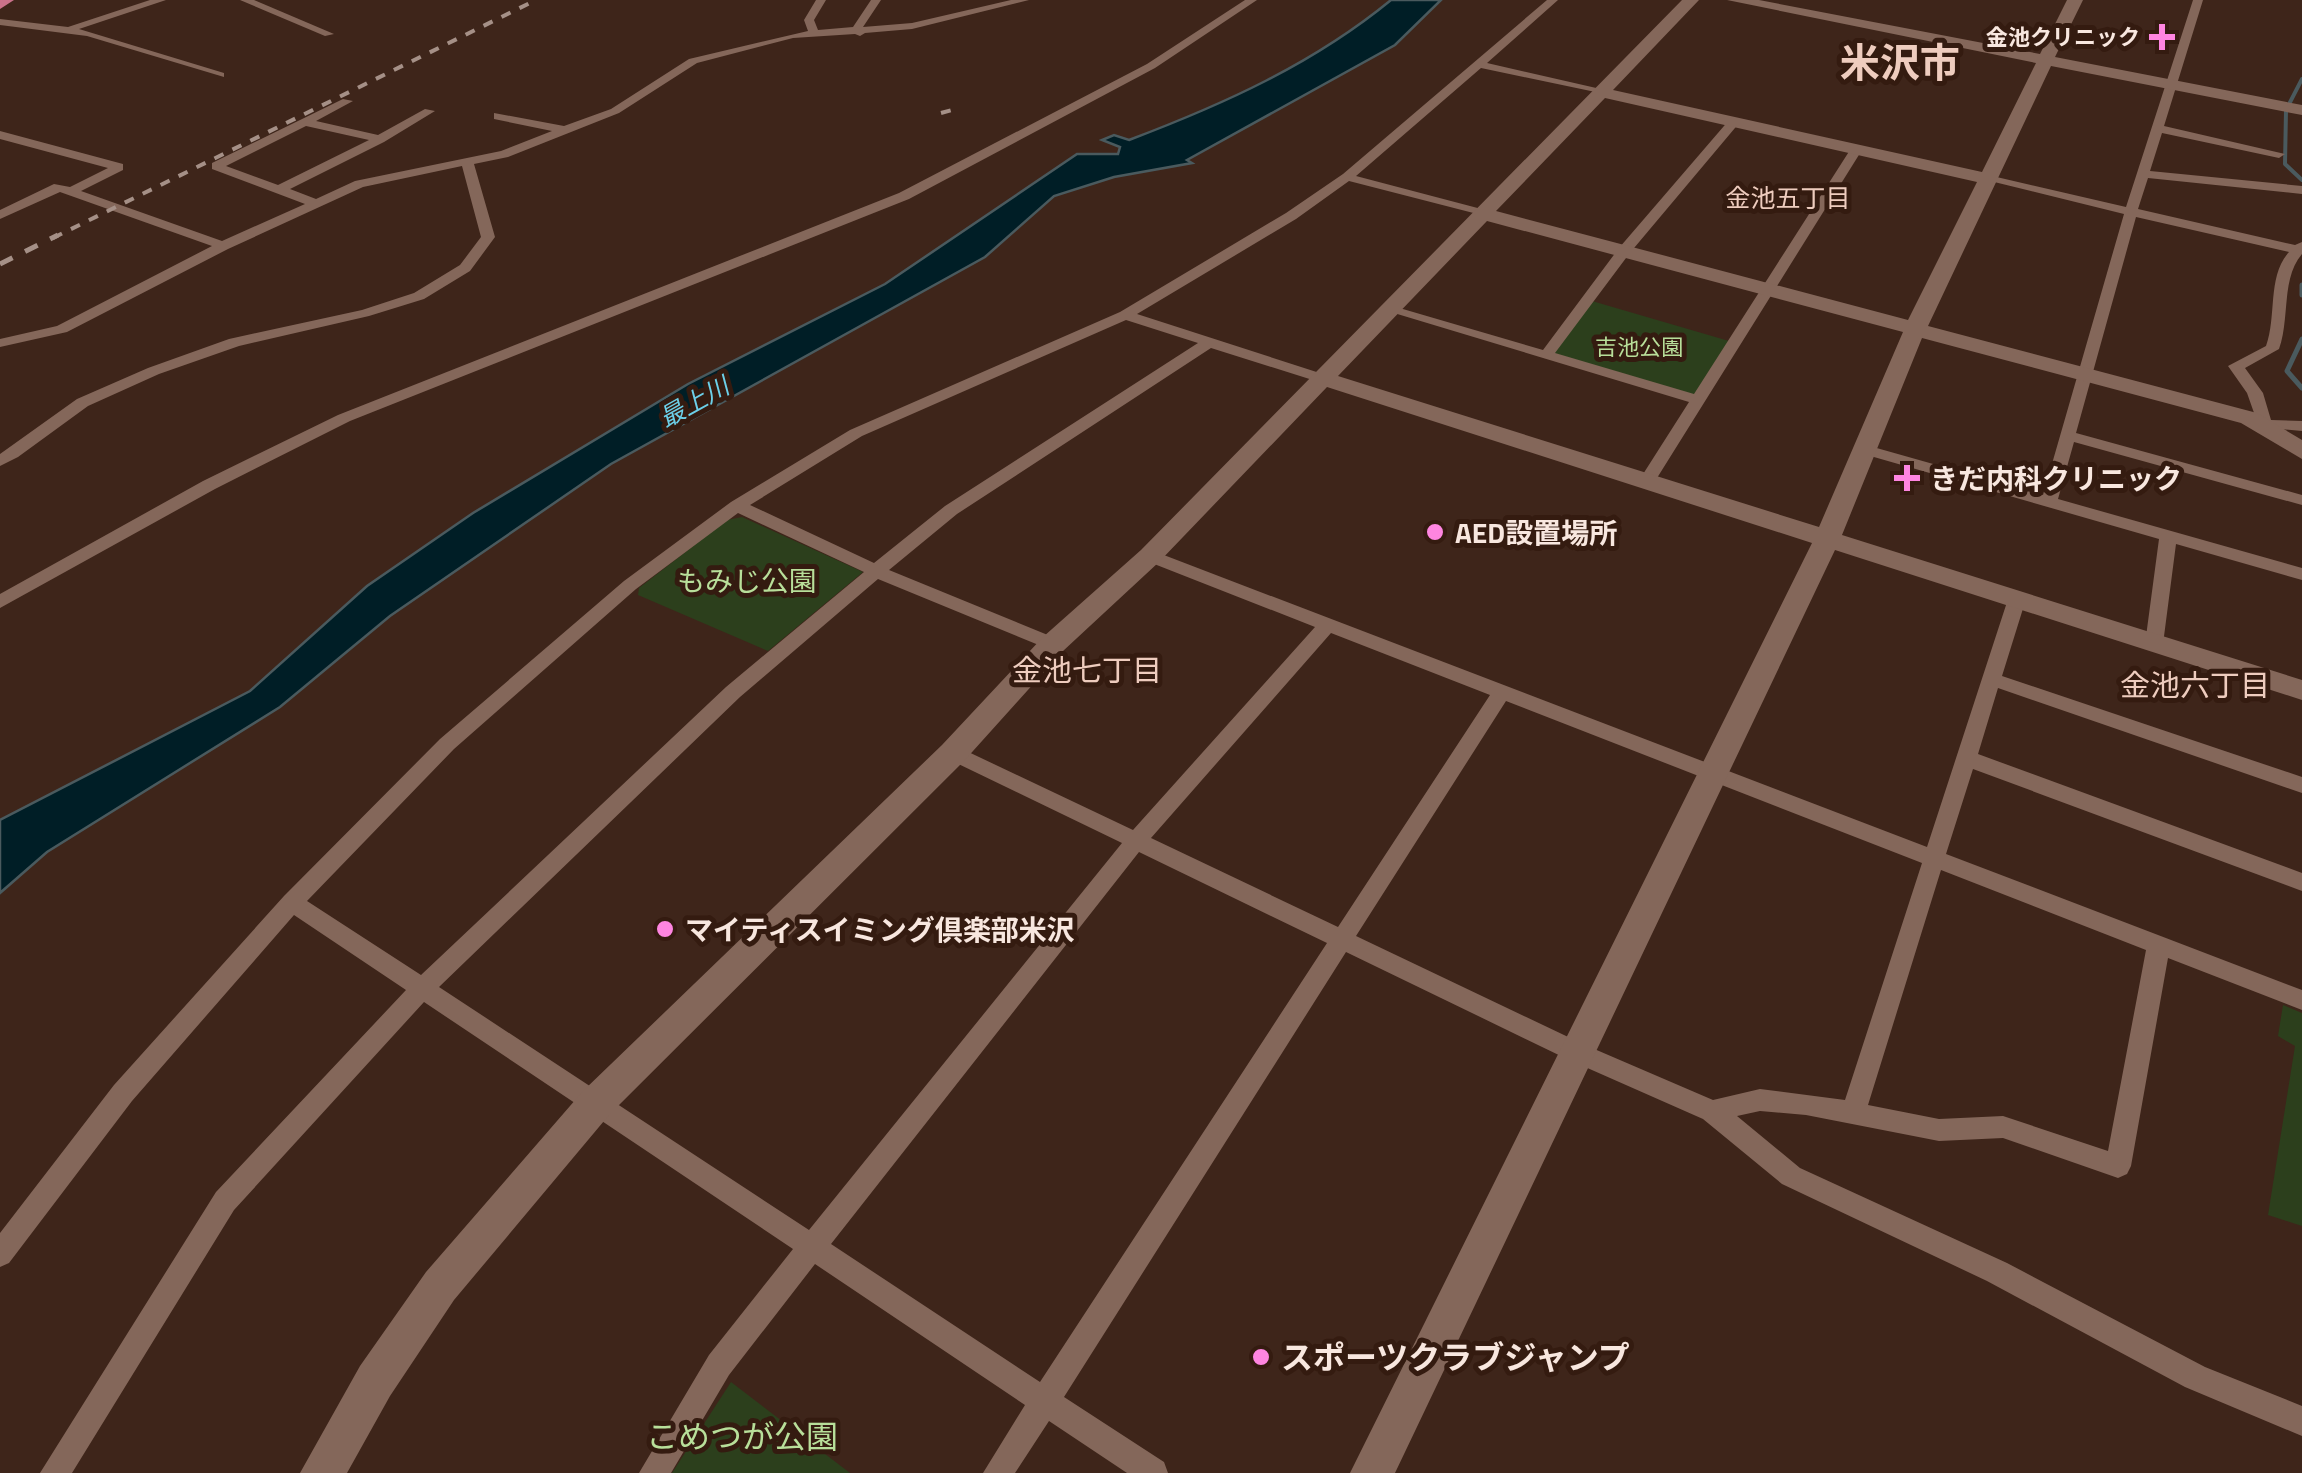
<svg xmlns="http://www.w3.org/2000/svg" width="2302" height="1473" viewBox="0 0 2302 1473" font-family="'Titillium Web','Noto Sans JP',sans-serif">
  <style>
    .green { fill: #2c3f1c }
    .water { fill: #001e26; stroke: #4a5a5e; stroke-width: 2.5 }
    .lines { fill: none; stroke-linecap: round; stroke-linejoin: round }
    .stream-far1 { stroke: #4a5a5e; stroke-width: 4 }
    .stream { stroke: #4a5a5e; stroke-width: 5 }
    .street { fill: #84675a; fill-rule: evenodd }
    .secondary { fill: #84675a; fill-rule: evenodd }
    .highway { fill: #cb728a; fill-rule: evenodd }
    .rail-far1 { stroke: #a59087; stroke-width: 4; stroke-dasharray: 10 10; stroke-linecap: butt }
    .rail { stroke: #a59087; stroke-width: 5; stroke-dasharray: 14 14; stroke-linecap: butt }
    .poi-dot { fill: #fe85e0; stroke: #341b10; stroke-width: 4 }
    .labels { text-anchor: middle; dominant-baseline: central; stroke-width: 10; stroke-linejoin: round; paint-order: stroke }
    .far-poi-label { font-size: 22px; font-weight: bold; fill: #f8e7df; stroke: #341b10; text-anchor: end }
    .far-park-label { font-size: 22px; fill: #b8df9a; stroke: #341b10 }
    .far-neighbourhood-label { font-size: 25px; fill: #eeccbe; stroke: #341b10 }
    .far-water-label { font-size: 25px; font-style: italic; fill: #6cd0e9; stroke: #341b10 }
    .poi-label { font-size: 28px; font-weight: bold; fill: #f8e7df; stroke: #341b10; text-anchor: start }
    .park-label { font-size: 28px; fill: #b8df9a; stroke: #341b10 }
    .neighbourhood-label { font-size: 30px; fill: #eeccbe; stroke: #341b10 }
    .near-poi-label { font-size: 32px; font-weight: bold; fill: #f8e7df; stroke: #341b10; text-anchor: start }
    .near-park-label { font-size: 32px; fill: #b8df9a; stroke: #341b10 }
    .far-town-label { font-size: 40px; font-weight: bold; fill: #eeccbe; stroke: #341b10 }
  </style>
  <rect width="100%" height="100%" fill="#3e251a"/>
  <g class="green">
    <polygon points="1592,301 1729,341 1694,395 1553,353"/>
    <polygon points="742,517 863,572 768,651 638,595 639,588 727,520"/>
    <polygon points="2283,1005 2302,1013 2302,1226 2268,1215 2295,1046 2278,1036"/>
    <polygon points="731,1382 850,1473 672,1473"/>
  </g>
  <path class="water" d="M 1391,0 L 1441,0 L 1395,45 L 1187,160 L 1192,163 L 1114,177 L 1054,196 L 985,257 L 611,464 L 390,616 L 280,707 L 47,852 L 0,893 L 0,820 L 250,691 L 367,586 L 473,513 L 688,384 L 885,284 L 1077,154 L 1118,154 L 1120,147 L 1102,140 L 1114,135 L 1129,140 C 1224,104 1313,64 1391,0 Z"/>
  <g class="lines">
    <polyline class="stream-far1" points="2302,79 2286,110 2285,164 2302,180"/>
    <g class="stream">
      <polyline points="2302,285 2302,295"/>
      <polyline points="2302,339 2287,371 2302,388"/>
    </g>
    <g class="street">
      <polygon points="150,0 166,0 79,29 224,73 224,77 87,36 0,25 0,19 68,27"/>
      <polygon points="240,0 254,0 334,34 325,36"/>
      <path d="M 816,0 L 826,0 L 814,20 L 818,30 L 853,27 L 871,0 L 881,0 L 863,27 L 912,23 L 1011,0 L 1029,0 L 912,29 L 865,33 L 860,36 L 855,34 L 793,38 L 697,63 L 619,113 L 508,157 L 474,164 L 495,237 L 470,271 L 424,299 L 369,316 L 239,346 L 159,374 L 88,406 L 18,457 L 0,466 L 0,454 L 77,399 L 148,368 L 229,339 L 362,310 L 414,293 L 460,265 L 481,237 L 462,166 L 363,187 L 228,249 L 67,332 L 0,347 L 0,339 L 57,326 L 212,246 L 60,192 L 0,219 L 0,210 L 54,184 L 70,187 L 108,168 L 0,139 L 0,131 L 123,164 L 123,170 L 81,191 L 222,241 L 305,204 L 212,169 L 212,163 L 343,99 L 353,101 L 316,121 L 378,135 L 425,109 L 435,111 L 384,142 L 290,189 L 316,199 L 355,181 L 501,151 L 552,131 L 494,119 L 494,113 L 564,126 L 611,109 L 689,59 L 808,31 L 804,20 ZM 306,126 L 369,140 L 278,185 L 226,166 Z"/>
      <polygon points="1245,0 1257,0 1155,68 909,199 350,421 215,489 0,608 0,594 203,481 338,415 899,193 1147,64"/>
      <path d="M 1547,0 L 1558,0 L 1487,63 L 1605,90 L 1605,94 L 1481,68 L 1356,176 L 1489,211 L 1489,217 L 1349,181 L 1296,219 L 1137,314 L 1329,376 L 1329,382 L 1319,382 L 1211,348 L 957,514 L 889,570 L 1060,640 L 1062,644 L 1060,648 L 1046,648 L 878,579 L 740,697 L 439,987 L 809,1230 L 1122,843 L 946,758 L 943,753 L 946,748 L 960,748 L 1133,830 L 1315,627 L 1144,560 L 1141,556 L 1144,552 L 1156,552 L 1927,847 L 2008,599 L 2017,593 L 2026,599 L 2002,676 L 2302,777 L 2302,793 L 1998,688 L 1978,754 L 2302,873 L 2302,891 L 1973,769 L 1946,854 L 2302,990 L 2302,1010 L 2168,958 L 2131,1166 L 2127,1174 L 2118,1178 L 2003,1138 L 1939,1141 L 1806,1115 L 1760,1111 L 1737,1116 L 1800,1168 L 2007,1263 L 2205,1367 L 2302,1406 L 2302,1436 L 2185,1387 L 1987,1281 L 1782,1184 L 1703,1119 L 1567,1059 L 1346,952 L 1064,1397 L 1164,1462 L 1168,1473 L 1127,1473 L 1049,1421 L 1015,1473 L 983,1473 L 1025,1405 L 815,1264 L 729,1375 L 671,1473 L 639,1473 L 709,1355 L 793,1249 L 424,1002 L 234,1210 L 72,1473 L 40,1473 L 216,1192 L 406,990 L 294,915 L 132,1101 L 9,1263 L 0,1267 L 0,1233 L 114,1085 L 284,896 L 440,739 L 624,581 L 731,502 L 850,430 L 1120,312 L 1286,213 L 1343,174 ZM 1126,320 L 1198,343 L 945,506 L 874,563 L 750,505 L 862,436 ZM 738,513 L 864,572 L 726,687 L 421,975 L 307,901 L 454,749 L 636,589 ZM 1331,633 L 1490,695 L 1338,927 L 1151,838 ZM 1506,701 L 1922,863 L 1845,1100 L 1760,1089 L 1713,1100 L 1585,1045 L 1356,936 ZM 1139,852 L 1327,943 L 1040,1382 L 831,1244 ZM 1941,870 L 2146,950 L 2108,1151 L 2003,1116 L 1939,1119 L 1868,1105 Z"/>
      <path d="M 2193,0 L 2203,0 L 2164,126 L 2285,154 L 2279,158 L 2162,133 L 2150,171 L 2302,186 L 2302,194 L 2148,178 L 2138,209 L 2295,245 L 2302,242 L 2302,254 C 2281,278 2290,319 2279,349 L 2245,368 L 2263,393 L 2271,420 L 2302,421 L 2302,431 L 2259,427 L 2247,393 L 2228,366 L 2266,346 C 2277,316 2267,276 2289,252 L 2136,217 L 2076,433 L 2302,495 L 2302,505 L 2074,442 L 2058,499 L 2302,568 L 2302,580 L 2176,544 L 2163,644 L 2154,650 L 2145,644 L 2159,539 L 1860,453 L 1858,450 L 1866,445 L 2043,495 L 2124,214 L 1982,179 L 1988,175 L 2126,207 Z"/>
      <polygon points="1730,119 1740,122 1629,254 1555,353 1694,394 1850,150 1856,146 1862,150 1652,486 1640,486 1638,482 1689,402 1384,310 1396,307 1543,350 1619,248"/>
    </g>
    <path class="secondary" d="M 1682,0 L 1699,0 L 1613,90 L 1982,172 L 2036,63 L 1727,0 L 1759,0 L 2040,54 L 2067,0 L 2083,0 L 2055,57 L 2302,105 L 2302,115 L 2051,66 L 1928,326 L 2257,413 L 2302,440 L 2302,459 L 2241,423 L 1922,338 L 1842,535 L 2302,680 L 2302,700 L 1835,550 L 1395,1473 L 1350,1473 L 1812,543 L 1327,387 L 1159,562 L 1063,651 L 964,761 L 609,1115 L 454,1300 L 390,1396 L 347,1473 L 300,1473 L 360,1366 L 426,1272 L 583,1091 L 942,745 L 1043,637 L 1141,550 ZM 1605,98 L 1977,182 L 1908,320 L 1496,211 ZM 1487,221 L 1903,332 L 1819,527 L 1338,376 Z"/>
    <polygon class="highway" points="0,0 14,0 0,9"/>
    <g class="rail-far1">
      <polyline points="941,113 956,109"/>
      <polyline points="53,238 536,0"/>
    </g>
    <polyline class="rail" points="0,264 58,235"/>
  </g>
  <g class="poi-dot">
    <path d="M2157 22h10v10h10v10h-10v10h-10v-10h-10v-10h10z"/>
    <path d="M1902 463h10v10h10v10h-10v10h-10v-10h-10v-10h10z"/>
    <circle cx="1435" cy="532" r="10"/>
    <circle cx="665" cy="929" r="10"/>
    <circle cx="1261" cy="1357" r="10"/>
  </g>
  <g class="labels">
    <g class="far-poi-label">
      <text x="2140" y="37">金池クリニック</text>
    </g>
    <g class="far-park-label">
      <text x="1639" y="347">吉池公園</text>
    </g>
    <g class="far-neighbourhood-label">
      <text x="1788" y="198">金池五丁目</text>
    </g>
    <g class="far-water-label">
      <text transform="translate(694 402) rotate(-29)">最上川</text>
    </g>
    <g class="poi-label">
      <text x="1930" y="478">きだ内科クリニック</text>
      <text x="1455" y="532">AED設置場所</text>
      <text x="685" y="929">マイティスイミング倶楽部米沢</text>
    </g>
    <g class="park-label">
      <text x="747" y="580">もみじ公園</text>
    </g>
    <g class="neighbourhood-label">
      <text x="1087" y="670">金池七丁目</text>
      <text x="2195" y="685">金池六丁目</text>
    </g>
    <g class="near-poi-label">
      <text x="1281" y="1357">スポーツクラブジャンプ</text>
    </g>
    <g class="near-park-label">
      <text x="742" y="1436">こめつが公園</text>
    </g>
    <g class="far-town-label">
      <text x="1900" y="62">米沢市</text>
    </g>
  </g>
</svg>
